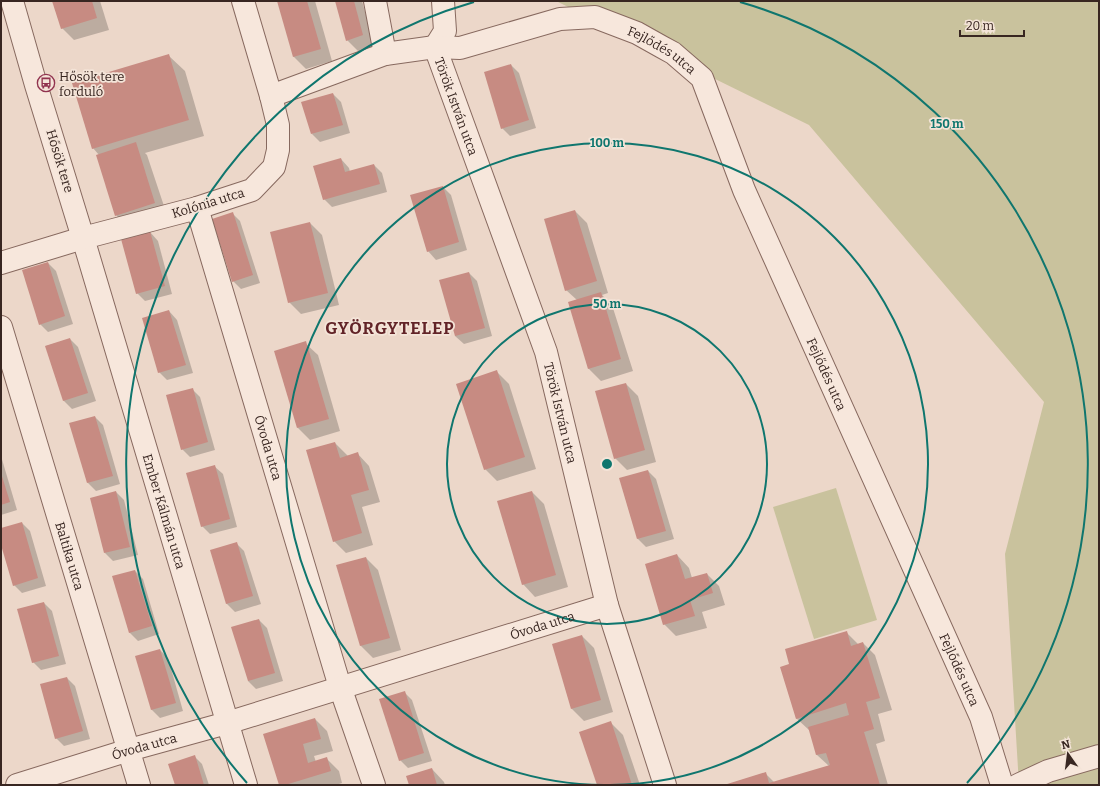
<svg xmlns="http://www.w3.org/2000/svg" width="1100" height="786" viewBox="0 0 1100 786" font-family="Bitter,serif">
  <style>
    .green { fill: #c9c29d }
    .shadow { fill: #0003 }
    .building { fill: #c78b82 }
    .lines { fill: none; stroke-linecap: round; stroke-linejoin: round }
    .minor-casing { stroke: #87695f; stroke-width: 24 }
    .minor { stroke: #f7e7dc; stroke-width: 22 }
    .ring { fill: none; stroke: #0f766e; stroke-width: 2 }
    .labels { text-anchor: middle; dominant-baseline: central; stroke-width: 3.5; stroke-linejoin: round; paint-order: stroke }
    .street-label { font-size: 13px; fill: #382621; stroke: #f4e4d8 }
    .poi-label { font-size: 13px; fill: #382621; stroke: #f4e4d8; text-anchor: start }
    .district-label { font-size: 17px; font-weight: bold; letter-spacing: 1px; fill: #622428; stroke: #f4e4d8 }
    .centre { fill: #0f766e; stroke: #f4e4d8; stroke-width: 2 }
    .ring-label { font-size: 12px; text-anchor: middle; font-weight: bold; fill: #0f766e; stroke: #f4e4d8; stroke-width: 3.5; stroke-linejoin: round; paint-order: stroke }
  </style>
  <rect width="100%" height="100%" fill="#ecd7c9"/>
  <g class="green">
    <polygon points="556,1 1099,1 1099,785 1019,785 1005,554 1044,402 809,125"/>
    <polygon points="836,488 877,620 814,639 773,507"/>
  </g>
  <g class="shadow">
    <polygon points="53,1 100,1 109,30 74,40 62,28"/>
    <polygon points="278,1 315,1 332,61 306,69 294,57"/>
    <polygon points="336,1 362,1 375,47 359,52 347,40"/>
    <polygon points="169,56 185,71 204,136 145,153 147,155 167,215 128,227 116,215 99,155 93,148"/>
    <polygon points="511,65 519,73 536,128 510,136 502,128"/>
    <polygon points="333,94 341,102 350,133 320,142 312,134"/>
    <polygon points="341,159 349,168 350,172 374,165 382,173 387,192 332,207 324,199"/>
    <polygon points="443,187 451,195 467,250 436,260 428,251"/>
    <polygon points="575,211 587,223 608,293 602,295 612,305 633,371 601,381 589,369 569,303 577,300 566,290"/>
    <polygon points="232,213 240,221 260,283 241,289 233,281"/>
    <polygon points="310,223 322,235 339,305 301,314 289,302"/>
    <polygon points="150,232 158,241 172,294 145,301 137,293"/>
    <polygon points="48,263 56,271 73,324 48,332 40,324"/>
    <polygon points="469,273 477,281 492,336 464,344 455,336"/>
    <polygon points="169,311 177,320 193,373 167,380 159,372"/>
    <polygon points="70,339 78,347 96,401 72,409 64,401 46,346"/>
    <polygon points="305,343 318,355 340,431 310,440 298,428"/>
    <polygon points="497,372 509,384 536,469 497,481 485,469"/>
    <polygon points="626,384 638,396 656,462 627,470 615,458"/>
    <polygon points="192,389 200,397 215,450 190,457 182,449"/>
    <polygon points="95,417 103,425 120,484 96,491 88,483"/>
    <polygon points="335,443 348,456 357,453 369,466 380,502 362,507 373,545 346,553 334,541"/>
    <polygon points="1,456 17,510 1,515"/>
    <polygon points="214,466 223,474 237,527 210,534 202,526"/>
    <polygon points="648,471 656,479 674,539 646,547 638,539 620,479"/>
    <polygon points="116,492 124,500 138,555 113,561 105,553"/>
    <polygon points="532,492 544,504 568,587 535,597 523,584"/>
    <polygon points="22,523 30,531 46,586 22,593 14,585 1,541 1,529"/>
    <polygon points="236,543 244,551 261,604 235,612 227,604 211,551"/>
    <polygon points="677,555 689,568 692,578 707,574 719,586 725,605 702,612 707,628 676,636 664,624"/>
    <polygon points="366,558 378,570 401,650 373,658 361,646"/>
    <polygon points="135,571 143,579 159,634 138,641 129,632"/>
    <polygon points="44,603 52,611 66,664 41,670 33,662"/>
    <polygon points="259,620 267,628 283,681 256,689 248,681"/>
    <polygon points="846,632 859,645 863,643 875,655 892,710 878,714 885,741 876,744 888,785 726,785 765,773 775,783 829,766 817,755 810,730 809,730 796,718 790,665"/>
    <polygon points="582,636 594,648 613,712 584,721 572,709"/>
    <polygon points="160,650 168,658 183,711 160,718 152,710"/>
    <polygon points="67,678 75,686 90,739 64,746 56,738"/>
    <polygon points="404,692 412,700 432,761 408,768 400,760"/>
    <polygon points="315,719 327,731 333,751 314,756 316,762 327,759 339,771 342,783 336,785 280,785"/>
    <polygon points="611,723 623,735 640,785 598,785"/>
    <polygon points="194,756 202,764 209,785 176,785"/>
    <polygon points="432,769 444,782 445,785 410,785"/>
  </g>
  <g class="building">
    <polygon points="52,1 92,1 97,18 61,29"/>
    <polygon points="277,1 307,1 321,49 293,57"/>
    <polygon points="335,1 354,1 363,35 346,41"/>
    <polygon points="169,54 189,120 92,149 72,83"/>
    <polygon points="511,64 529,120 501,129 484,72"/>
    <polygon points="333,93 343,125 311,134 301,102"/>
    <polygon points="136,142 155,203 115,216 96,155"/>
    <polygon points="341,158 345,172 374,164 380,184 323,200 313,166"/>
    <polygon points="443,186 459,242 427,252 410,195"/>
    <polygon points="575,210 597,281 565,291 544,219"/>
    <polygon points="233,212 253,275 232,282 212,219"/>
    <polygon points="310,222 328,293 288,303 270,232"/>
    <polygon points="150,231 165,286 136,294 121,239"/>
    <polygon points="48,262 65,316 39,325 22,270"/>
    <polygon points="469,272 485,328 455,336 439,280"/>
    <polygon points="601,292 621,359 588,369 568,302"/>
    <polygon points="169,310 186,365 158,373 142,318"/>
    <polygon points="70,338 88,393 63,401 45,346"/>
    <polygon points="306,341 329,419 297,428 274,351"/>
    <polygon points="497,370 525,457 484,470 456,384"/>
    <polygon points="626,383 645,450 614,459 595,391"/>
    <polygon points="193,388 208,442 181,450 166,395"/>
    <polygon points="95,416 113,476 87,483 69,423"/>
    <polygon points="335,442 340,458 358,452 369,490 351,495 362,533 333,542 306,450"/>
    <polygon points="215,465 230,519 201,527 186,473"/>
    <polygon points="648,470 666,531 637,539 619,478"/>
    <polygon points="1,473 10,502 1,505"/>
    <polygon points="116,491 130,547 104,553 90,498"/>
    <polygon points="532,491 556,575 522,585 497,501"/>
    <polygon points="22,522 38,578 13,586 1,545 1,528"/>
    <polygon points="237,542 253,596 226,604 210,550"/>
    <polygon points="677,554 685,579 707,573 713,593 690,600 695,616 663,625 645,564"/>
    <polygon points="366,557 390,638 360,646 336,565"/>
    <polygon points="135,570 152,626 129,633 112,576"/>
    <polygon points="44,602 59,656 32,663 17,609"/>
    <polygon points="259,619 275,673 248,681 231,627"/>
    <polygon points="847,631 851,646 863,642 880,698 866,702 874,729 864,732 880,785 724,785 766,772 769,783 830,765 826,753 816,755 808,727 849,715 846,703 796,719 780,667 789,664 785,649"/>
    <polygon points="582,635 601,700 571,709 552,644"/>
    <polygon points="160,649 176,703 151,710 135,656"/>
    <polygon points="67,677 83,731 55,739 40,684"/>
    <polygon points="405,691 424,753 399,761 379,699"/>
    <polygon points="315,718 321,739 303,744 308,763 327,757 331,771 285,785 279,785 263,734"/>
    <polygon points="611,721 632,785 597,785 579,732"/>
    <polygon points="195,755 204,785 175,785 168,764"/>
    <polygon points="432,768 437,785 409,785 406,776"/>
  </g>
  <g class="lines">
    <defs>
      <g id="minor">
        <path id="s1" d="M 243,1 L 271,96 L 278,125 L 278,150 L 274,167 L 252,190 L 197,208 L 83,238 L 246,785"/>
        <polyline points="375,1 385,54"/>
        <path id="s2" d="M 443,1 L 445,31 L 435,47 L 546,352 L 607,605 L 665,785"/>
        <path id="s3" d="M 271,96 L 385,54 L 435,47 L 460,48 L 560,19 L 595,17 L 637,33 L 662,47 L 673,53 L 702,78 L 744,190 L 981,717 L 1002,785"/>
        <path id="s4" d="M 197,208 L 340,687 L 374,785"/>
        <polyline points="1,263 83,238 36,85 12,1"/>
        <path id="s5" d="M 1,327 L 139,785"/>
        <path id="s6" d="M 17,785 L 129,750 L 227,723 L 607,605"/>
        <polyline points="1018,785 1048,771 1099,756"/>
      </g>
    </defs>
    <use href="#minor" class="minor-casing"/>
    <use href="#minor" class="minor"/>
  </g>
  <g class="ring">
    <circle cx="607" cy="464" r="160"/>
    <path d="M604 785A321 321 0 1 1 610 785"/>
    <path d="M247 783A481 481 0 0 1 474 2M740 2A481 481 0 0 1 967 783"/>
  </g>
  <defs>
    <symbol id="bus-ring" viewBox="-11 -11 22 22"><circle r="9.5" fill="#f4e4d8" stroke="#91334f" stroke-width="1.5"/><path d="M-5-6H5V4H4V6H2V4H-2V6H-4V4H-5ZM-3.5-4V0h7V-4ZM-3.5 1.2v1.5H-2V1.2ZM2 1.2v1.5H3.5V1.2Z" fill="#91334f"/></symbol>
  </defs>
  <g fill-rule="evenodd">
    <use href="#bus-ring" x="36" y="73" width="20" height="20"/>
  </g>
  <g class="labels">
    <g class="street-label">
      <text stroke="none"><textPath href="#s3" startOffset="411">Fejlődés utca</textPath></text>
      <text stroke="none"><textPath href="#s2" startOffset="112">Török István utca</textPath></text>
      <text transform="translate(60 161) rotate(73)">Hősök tere</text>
      <text transform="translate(208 203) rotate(-17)">Kolónia utca</text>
      <text stroke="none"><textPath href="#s3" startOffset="782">Fejlődés utca</textPath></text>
      <text stroke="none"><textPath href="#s2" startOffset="436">Török István utca</textPath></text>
      <text stroke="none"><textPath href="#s4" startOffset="250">Óvoda utca</textPath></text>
      <text stroke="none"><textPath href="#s1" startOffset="664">Ember Kálmán utca</textPath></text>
      <text stroke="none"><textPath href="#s5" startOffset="239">Baltika utca</textPath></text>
      <text stroke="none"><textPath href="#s6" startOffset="549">Óvoda utca</textPath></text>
      <text stroke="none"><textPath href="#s3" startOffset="1106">Fejlődés utca</textPath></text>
      <text stroke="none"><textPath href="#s6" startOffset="133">Óvoda utca</textPath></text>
    </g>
    <g class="poi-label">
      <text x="59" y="76">Hősök tere<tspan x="59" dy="15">forduló</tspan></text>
    </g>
    <g class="district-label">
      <text x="390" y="328">GYÖRGYTELEP</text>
    </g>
  </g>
  <circle cx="607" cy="464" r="6" class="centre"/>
  <g class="ring-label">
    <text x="947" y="128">150 m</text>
    <text x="607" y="147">100 m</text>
    <text x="607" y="308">50 m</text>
  </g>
  <rect width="1100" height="786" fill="none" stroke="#382621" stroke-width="4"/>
  <g transform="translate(1068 754) rotate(346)" stroke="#f4e4d8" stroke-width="3" paint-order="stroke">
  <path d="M0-3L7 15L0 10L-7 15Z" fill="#382621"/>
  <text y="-6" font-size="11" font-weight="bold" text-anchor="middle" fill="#382621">N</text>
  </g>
  <path d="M960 30v6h64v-6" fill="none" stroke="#382621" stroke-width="2"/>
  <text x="966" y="30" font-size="12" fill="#382621" stroke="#f4e4d8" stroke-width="3" paint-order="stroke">20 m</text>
</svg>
